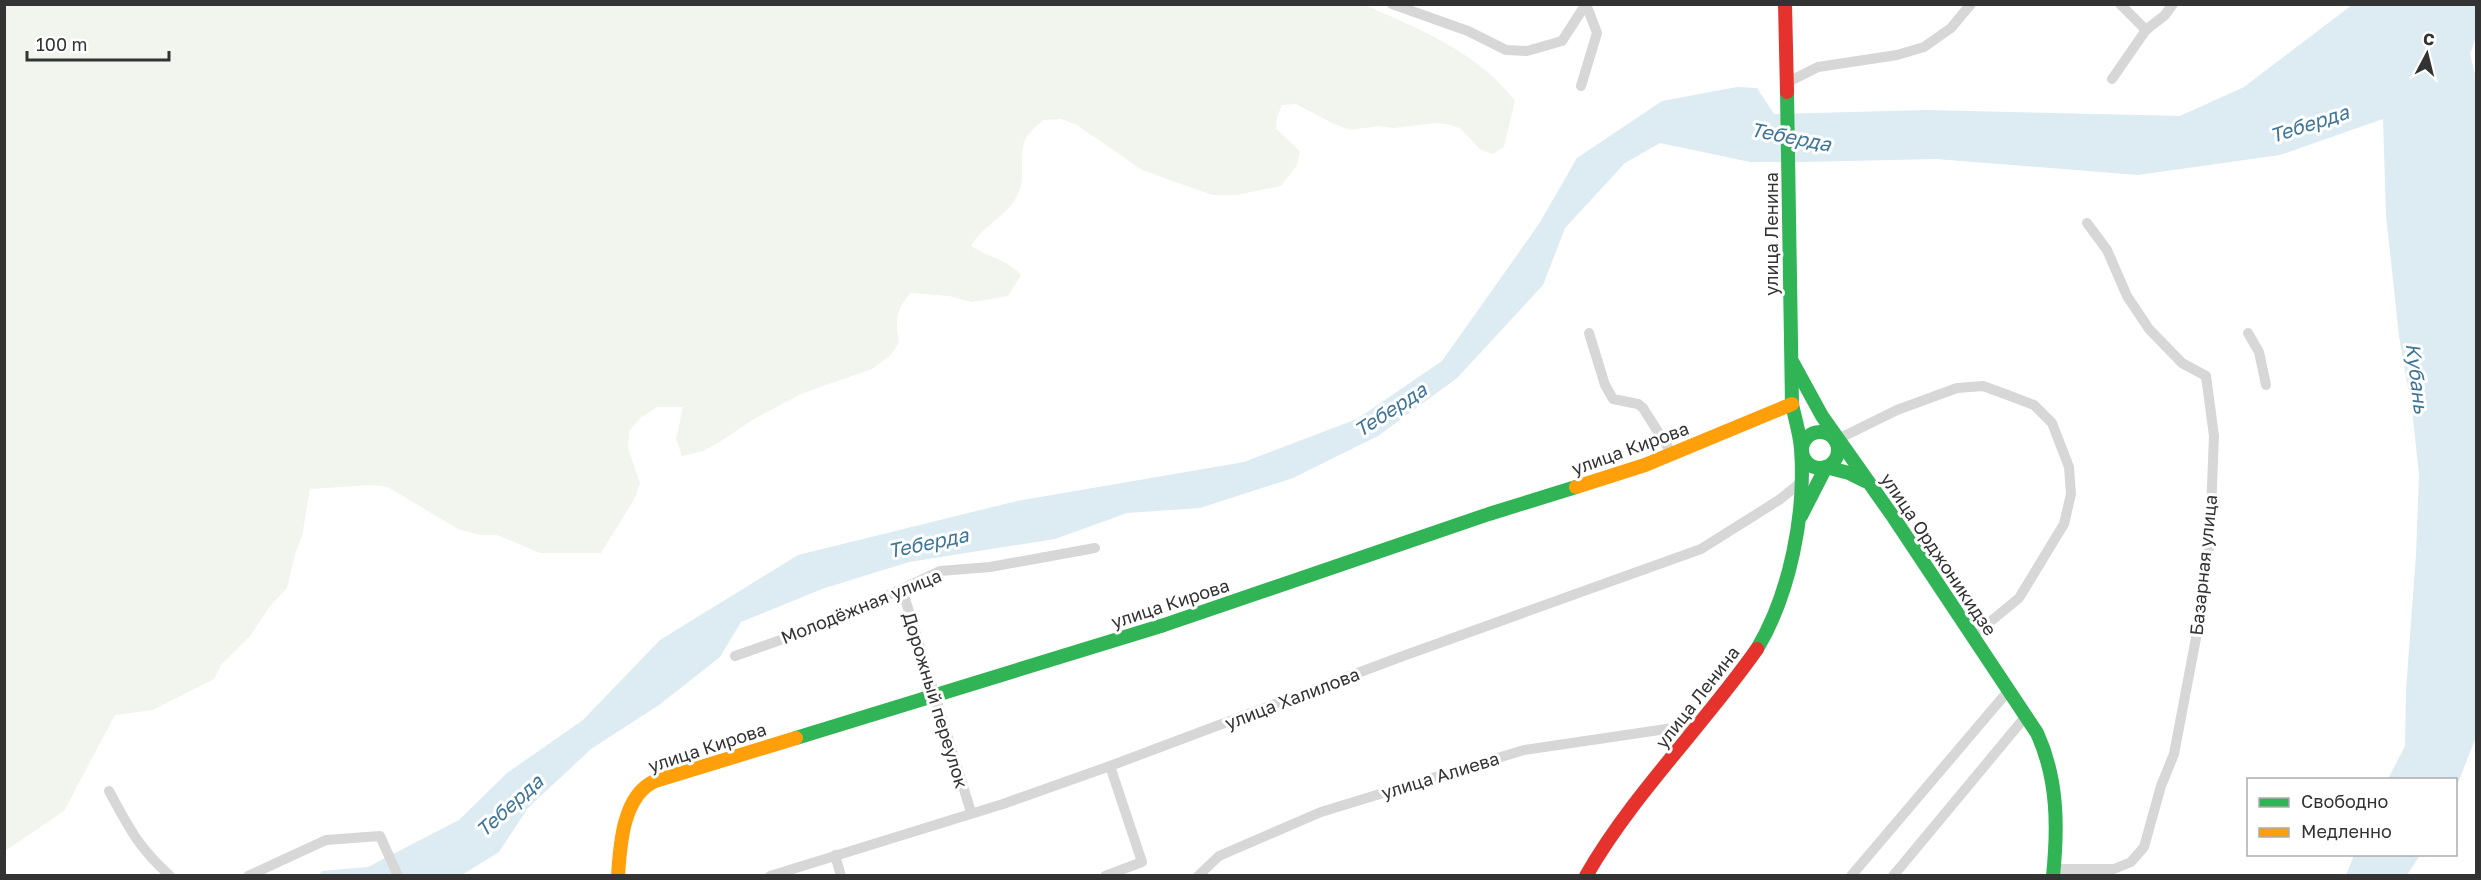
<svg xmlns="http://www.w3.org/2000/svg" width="2481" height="880" viewBox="0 0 2481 880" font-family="'Golos Text',sans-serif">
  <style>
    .green { fill: #f1f5ed }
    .water { fill: #ddebf3 }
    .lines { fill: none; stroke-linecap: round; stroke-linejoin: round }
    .street { stroke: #d7d7d7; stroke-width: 10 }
    .fast { stroke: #30b455; stroke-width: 14 }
    .slow { stroke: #ff9f0a; stroke-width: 14 }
    .jam { stroke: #e5322d; stroke-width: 14 }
    .labels { text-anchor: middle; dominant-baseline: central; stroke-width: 6; stroke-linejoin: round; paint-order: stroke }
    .street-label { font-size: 18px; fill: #333; stroke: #fff }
    .water-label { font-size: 20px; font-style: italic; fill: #3f7597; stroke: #fff }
  </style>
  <rect width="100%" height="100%" fill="#fff"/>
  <path class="green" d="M 5,4 L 1365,5 C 1419,29 1478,52 1515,101 L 1504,147 L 1493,154 L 1481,150 L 1460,128 L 1447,124 L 1435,123 L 1393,128 L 1378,126 L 1350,130 L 1334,124 L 1296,104 L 1282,105 L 1277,117 L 1276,129 L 1300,151 L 1297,165 L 1281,186 L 1237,195 L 1212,195 L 1142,170 L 1077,125 L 1061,119 L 1043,120 C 1038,125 1030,131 1026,138 C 1017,155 1027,176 1018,194 C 1008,216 984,224 971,246 C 990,259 1004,257 1021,275 L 1008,296 L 972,302 L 949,296 L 910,293 C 896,311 895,319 899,342 L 891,355 L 872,369 L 803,393 L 754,419 L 718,443 L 703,451 L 682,456 L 676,439 L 683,407 L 657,407 L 640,418 L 629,431 L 628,448 L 640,483 L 635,498 L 601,553 L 540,553 L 497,535 L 480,535 L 458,529 L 388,487 L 371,485 L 310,489 L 302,536 L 295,554 L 287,588 L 270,606 L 251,635 L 221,665 L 214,679 L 153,710 L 115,715 L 64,811 L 5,851 Z"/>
  <g class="water">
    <polygon points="2352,5 2476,5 2476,37 2470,54 2476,78 2476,737 2456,788 2456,780 2388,779 2405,746 2406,690 2416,555 2419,475 2413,418 2399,336 2386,215 2383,119 2280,155 2138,175 1936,159 1802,162 1750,162 1660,143 1625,163 1565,228 1543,285 1457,378 1378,436 1293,478 1200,508 1127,513 1055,539 909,562 822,589 741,622 720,657 659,705 591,749 528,808 499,852 462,875 318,876 322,871 368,867 459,820 507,773 583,720 660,640 798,555 1017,501 1244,462 1357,419 1442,361 1539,224 1577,158 1662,101 1737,87 1757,88 1774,114 1926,110 2180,116 2244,87"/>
    <polygon points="2354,855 2354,854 2420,855 2407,875 2346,875"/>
  </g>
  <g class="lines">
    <g class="street">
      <polyline points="1392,4 1468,31 1506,50 1527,51 1562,41 1586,4"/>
      <polyline points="2146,30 2165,15 2173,4"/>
      <polyline points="2112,79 2146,30 2120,4"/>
      <polyline points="1786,83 1818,67 1897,55 1924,47 1951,28 1971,4"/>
      <polyline points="1581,86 1597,33 1586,4"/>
      <polyline points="1589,333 1605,385 1613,399 1638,404 1643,408 1672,454"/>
      <polyline points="2248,333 2259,352 2266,385"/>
      <polyline points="1836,440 1897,410 1957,388 1983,386 2005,394 2034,405 2052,423 2069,467 2071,494 2064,524 2019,598 1973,636"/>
      <polyline points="902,589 971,812"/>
      <polyline points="735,656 826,624 940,571 990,567 1095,548"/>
      <path d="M 109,791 C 129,828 138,847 170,876"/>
      <polyline points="835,855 841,876"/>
      <polyline points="2054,869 2114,869 2131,862 2144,847 2161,786 2174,754 2203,601 2210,537 2214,436 2206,376 2182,363 2149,329 2127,296 2107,250 2087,223"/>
      <polyline points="248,876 326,840 380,836 398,876"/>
      <polyline points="770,876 1003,804 1110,766 1403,656 1701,549 1779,500 1799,484"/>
      <polyline points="1105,876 1142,862 1110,766"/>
      <polyline points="1198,876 1219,856 1321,812 1524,750 1700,724"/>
      <polyline points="1851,876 2009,690"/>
      <polyline points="1893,876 2026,716"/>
    </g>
    <g class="fast">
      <path d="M 1793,363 L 1822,416 L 1894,518 L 2037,733 C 2058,779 2058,827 2053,876"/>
      <circle cx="1820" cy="450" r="18"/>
      <polyline points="1801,516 1826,467 1849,473 1865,481"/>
      <path d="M 1757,649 C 1790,594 1806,513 1801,449 C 1800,434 1795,419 1792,404 L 1787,92"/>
      <polyline points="796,738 1164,625 1489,514 1576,487"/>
    </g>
    <g class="slow">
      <polyline points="1576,487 1645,465 1792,404"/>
      <path d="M 618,876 C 620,845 623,795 655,781 L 796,738"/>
    </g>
    <g class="jam">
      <polyline points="1785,4 1787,92"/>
      <path d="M 1586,876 C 1633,794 1703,726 1757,649"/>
    </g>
  </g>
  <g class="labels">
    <g class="street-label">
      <text transform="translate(1771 234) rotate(-90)">улица Ленина</text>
      <text transform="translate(1630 448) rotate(-20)">улица Кирова</text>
      <text transform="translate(1939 554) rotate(56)">улица Орджоникидзе</text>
      <text transform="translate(2203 565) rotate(-84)">Базарная улица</text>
      <text transform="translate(1170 603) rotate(-18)">улица Кирова</text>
      <text transform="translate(861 606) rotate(-22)">Молодёжная улица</text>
      <text transform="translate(1697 697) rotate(-52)">улица Ленина</text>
      <text transform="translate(1292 698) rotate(-21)">улица Халилова</text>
      <text transform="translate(936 700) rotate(73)">Дорожный переулок</text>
      <text transform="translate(707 747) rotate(-18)">улица Кирова</text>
      <text transform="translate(1440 775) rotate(-17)">улица Алиева</text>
    </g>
    <g class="water-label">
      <text transform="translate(2309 123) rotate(-18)">Теберда</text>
      <text transform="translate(1791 136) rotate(11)">Теберда</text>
      <text transform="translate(2418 378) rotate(83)">Кубань</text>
      <text transform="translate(1390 409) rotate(-33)">Теберда</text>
      <text transform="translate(928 542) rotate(-12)">Теберда</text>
      <text transform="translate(509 805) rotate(-42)">Теберда</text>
    </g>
  </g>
  <rect width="2481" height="880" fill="none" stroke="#333333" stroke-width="12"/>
  <rect x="2247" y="778" width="210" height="78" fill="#ffffff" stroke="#adadad" stroke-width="1.5"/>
  <rect x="2259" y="798" width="30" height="9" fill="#30b455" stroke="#adadad" stroke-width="1.5"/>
  <text x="2301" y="808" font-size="18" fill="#333333">Свободно</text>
  <rect x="2259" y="828" width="30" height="9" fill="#ff9f0a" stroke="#adadad" stroke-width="1.5"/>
  <text x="2301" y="838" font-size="18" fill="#333333">Медленно</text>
  <g transform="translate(2427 54) rotate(7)" stroke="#ffffff" stroke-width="4.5" paint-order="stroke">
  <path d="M0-4.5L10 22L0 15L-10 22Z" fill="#333333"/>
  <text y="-9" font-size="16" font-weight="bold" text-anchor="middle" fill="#333333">С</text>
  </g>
  <path d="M27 51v9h142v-9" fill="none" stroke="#333333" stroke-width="3"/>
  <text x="36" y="51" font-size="18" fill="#333333" stroke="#ffffff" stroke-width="4.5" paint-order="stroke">100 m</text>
</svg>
